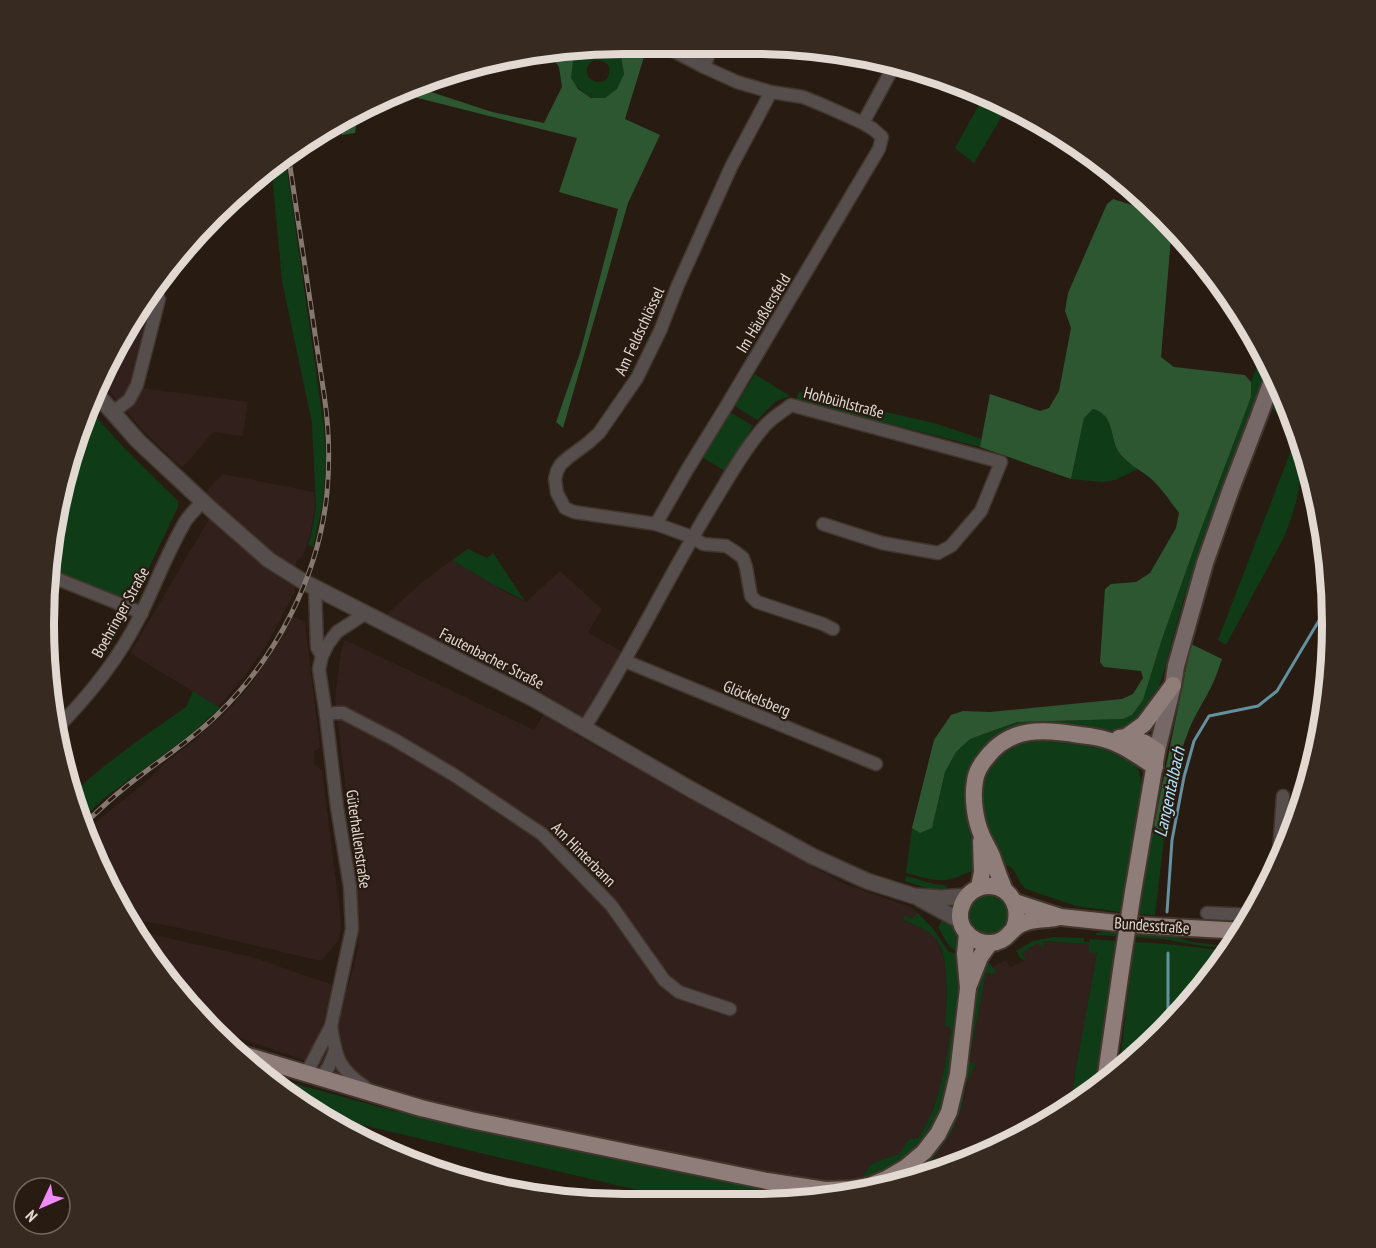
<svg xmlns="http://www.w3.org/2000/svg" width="1376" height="1248" viewBox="0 0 1376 1248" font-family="'PT Sans Narrow',sans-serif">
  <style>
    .commercial { fill: #32201d }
    .green { fill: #103b17; fill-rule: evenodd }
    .forest { fill: #2d5731 }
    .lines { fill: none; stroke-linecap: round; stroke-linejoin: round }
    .stream { stroke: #63919f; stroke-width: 3 }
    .minor-casing { stroke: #42362d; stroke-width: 15 }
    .tertiary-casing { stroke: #42362d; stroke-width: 18 }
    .secondary-casing { stroke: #42362d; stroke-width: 20 }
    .primary-casing { stroke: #42362d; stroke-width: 20 }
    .minor { stroke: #564e4c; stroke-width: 12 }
    .tertiary { stroke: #564e4c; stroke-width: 15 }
    .secondary { stroke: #766866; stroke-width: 16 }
    .primary { stroke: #8f7d7a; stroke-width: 16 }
    .rail-casing { stroke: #847971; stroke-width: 5 }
    .rail { stroke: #281b12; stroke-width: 3; stroke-dasharray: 9; stroke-linecap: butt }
    .primary-bridge-casing { stroke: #42362d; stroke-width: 20; stroke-linecap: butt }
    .primary-bridge { stroke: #8f7d7a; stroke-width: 16 }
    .labels { text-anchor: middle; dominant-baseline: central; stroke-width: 4.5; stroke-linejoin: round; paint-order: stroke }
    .street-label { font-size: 16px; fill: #e2d9d3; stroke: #281b12 }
    .water-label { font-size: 18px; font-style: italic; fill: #aee6fc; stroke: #281b12 }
    .rim { fill: none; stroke: #e2d9d3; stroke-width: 8 }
  </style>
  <rect width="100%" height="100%" fill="#281b12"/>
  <g class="commercial">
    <polygon points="153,287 157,290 134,387 248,402 243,436 213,432 182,468 143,431 99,379 104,367"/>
    <polygon points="223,474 314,492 315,509 310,535 303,556 296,562 295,592 266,646 239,683 218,707 130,653 218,504 206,492"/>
    <polygon points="452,560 507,593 526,602 560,571 602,609 588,633 623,652 575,734 736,825 845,884 910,907 918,913 911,919 903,920 926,930 933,936 938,942 944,959 947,979 945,1026 949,1027 951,1031 941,1085 927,1125 917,1138 909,1139 900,1154 871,1164 861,1179 830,1181 795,1181 422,1102 211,1028 163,977 137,931 252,957 347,990 358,949 358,888 335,699 341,651 345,640 534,730 553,699 387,614 421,583"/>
    <polygon points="293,616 305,622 320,748 314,751 314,764 322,770 341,923 339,940 321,961 180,928 130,919 88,846 84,835 101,818 148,780 166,762 194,741 231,707 253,682"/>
    <polygon points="1044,941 1090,944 1097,953 1075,1073 1071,1108 974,1160 915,1178 942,1146 952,1132 962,1107 968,1079 969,1063 986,972 993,974 995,972 993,967 1006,960 1010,967 1026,960 1022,953 1038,943 1043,948"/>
  </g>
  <g class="green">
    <path d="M 620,44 C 619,54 626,67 623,77 C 619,90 607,103 591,97 C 588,96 586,94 583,92 C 579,89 572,83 571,78 C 568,67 576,55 583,48 ZM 594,60 C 603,60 612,64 609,74 C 603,93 573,74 594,60 Z"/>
    <polygon points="985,94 1008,106 974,163 955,148"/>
    <polygon points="285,155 324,427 326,459 323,502 313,547 308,545 311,536 316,508 312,423 282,281 271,163"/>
    <path d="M 1262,353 L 1269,366 L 1258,398 L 1183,601 L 1166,665 L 1154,702 L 1148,713 L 1118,732 L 1043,724 L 980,755 L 973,834 L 979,870 C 968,871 960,877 950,879 C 936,883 920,876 906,873 L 912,828 L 920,833 L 932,828 L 945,772 L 956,752 L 970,739 L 1017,722 L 1123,719 L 1132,715 L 1143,700 L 1161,642 L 1197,540 L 1251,397 L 1251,382 Z"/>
    <polygon points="755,374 790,396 776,401 757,420 735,406"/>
    <polygon points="1279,384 1288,402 1304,454 1297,499 1291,519 1283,539 1226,645 1218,640 1292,448 1289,426 1270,406"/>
    <polygon points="799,392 934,423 982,439 980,447 796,400"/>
    <polygon points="88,408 127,451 178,501 178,507 133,601 125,600 50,571 63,474"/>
    <path d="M 1093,409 C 1116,415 1109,438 1119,453 C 1123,460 1132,465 1138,469 L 1115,480 L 1102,482 L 1071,479 L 1084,418 Z"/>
    <polygon points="730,412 753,426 725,471 702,457"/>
    <polygon points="468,549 487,558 493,553 525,601 490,583 452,560"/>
    <path d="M 193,691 L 220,708 L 190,735 L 103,799 L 80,821 L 72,794 C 105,763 142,738 179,712 L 186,707 Z"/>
    <path d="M 1037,738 L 1074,741 L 1111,747 L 1136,763 L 1142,782 L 1129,862 L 1120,912 L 1076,906 L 1026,889 C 1014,880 1018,862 1000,866 L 980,802 L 982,783 L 988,768 L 998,756 L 1016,743 Z"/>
    <polygon points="1154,825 1159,831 1165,831 1155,915 1137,914 1144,868"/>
    <polygon points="906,876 934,884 945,885 947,887 945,892 932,890 905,881"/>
    <path d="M 982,893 C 1006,896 1007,897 1010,920 L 999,934 L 982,936 L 968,926 L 966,909 Z"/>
    <path d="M 918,913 L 934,930 L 948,951 L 961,956 C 960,989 958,1021 953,1054 C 951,1064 950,1075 948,1086 C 940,1124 916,1159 879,1174 C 873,1176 867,1177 861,1179 L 871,1164 L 899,1154 L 909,1139 L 918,1138 C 940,1106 944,1068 951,1031 L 949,1027 L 945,1026 C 946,1002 952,952 932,935 C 924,928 912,924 903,920 L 905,915 L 911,919 Z"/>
    <path d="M 943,917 C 958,928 959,934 961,952 C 947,950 946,938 938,928 Z"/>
    <polygon points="1115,930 1165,934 1193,942 1235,947 1233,948 1202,946 1163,939 1096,935 1096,933"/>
    <polygon points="1053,937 1084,938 1084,942 1090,942 1090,939 1117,941 1094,1090 1071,1108 1075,1073 1097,953 1089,952 1089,944 1044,941 1043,949 1038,943 1022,953 1026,959 1024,960 1021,959 1016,951 1033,941"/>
    <path d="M 1134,942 C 1167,943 1198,948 1231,951 L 1163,1034 L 1119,1070 Z"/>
    <polygon points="983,961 990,963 996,972 993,974 986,973 969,1062 976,1064 966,1084 962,1107 952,1132 933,1159 915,1178 910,1180 913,1173 928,1158"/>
    <polygon points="254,1070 300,1085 398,1112 399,1109 800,1193 815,1198 752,1204 702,1203 620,1186 316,1114"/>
  </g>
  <g class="forest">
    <polygon points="620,44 640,44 647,47 625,119 660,135 628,203 563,428 556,422 580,353 618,209 559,192 577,138 398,93 416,87 492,112 544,123 562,87 559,67 548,51 583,48 573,61 571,78 578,89 591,98 605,98 617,89 624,74 620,48"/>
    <polygon points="358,109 355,133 342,135 340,120"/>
    <path d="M 1113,199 L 1163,215 L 1172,226 L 1161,357 L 1174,367 L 1245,375 L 1251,382 L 1251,397 L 1197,540 L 1161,642 L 1143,700 L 1132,715 L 1123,719 L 1017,722 L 970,739 L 956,752 L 945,772 L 932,828 L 920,833 L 912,828 L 934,740 L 951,715 L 963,711 L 990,712 L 1122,699 L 1133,694 L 1143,678 L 1141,671 L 1104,667 L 1100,662 L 1105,589 L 1111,584 L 1136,582 L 1150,573 L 1176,528 L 1179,513 C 1170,501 1161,487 1149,477 C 1140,470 1128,464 1120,454 C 1109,440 1116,415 1093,409 L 1084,418 L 1071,479 L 980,447 L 990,394 L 1040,411 L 1049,408 L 1059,391 L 1071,328 L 1065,311 L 1068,293 L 1107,204 Z"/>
    <path d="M 1191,644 L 1222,659 C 1219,667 1216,677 1212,685 C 1204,702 1193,717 1187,735 C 1175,766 1170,799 1165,831 L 1159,831 L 1154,825 Z"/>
  </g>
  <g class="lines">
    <g class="stream">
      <polyline points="1167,912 1172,840 1184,777 1194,741 1209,716 1258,706 1277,691 1330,602"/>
      <polyline points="1168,953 1168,1027"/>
    </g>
    <defs>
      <g id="minor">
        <polyline points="704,67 711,48"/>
        <polyline points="771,92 731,167 678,285 660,331 637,378 599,433 588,443 569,457 561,464 557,471 555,479 557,493 565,508 574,512 656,524 692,537 703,544 726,546 734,551 743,558 746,567 751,596 757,602 823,624 833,629"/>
        <polyline points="863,123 895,64"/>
        <polyline points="113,412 129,400 137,385 159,299"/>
        <polyline points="656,524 687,470 727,405 857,186 879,149 882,137 873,129 863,123 825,106 803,97 771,92 737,82 704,67 662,45"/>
        <polyline points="50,576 142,613"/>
        <polyline points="315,588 317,647 322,656"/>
        <polyline points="625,661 876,764"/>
        <polyline points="326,715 335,713 343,713 395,740 454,775 542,834 611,905 664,980 679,992 730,1009"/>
        <path d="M 584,728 C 631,656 667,578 712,505 C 728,479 743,451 763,428 C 770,419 782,412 791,405 L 1001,462 L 981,511 L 951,546 L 938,553 L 882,543 L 823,524"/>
        <path d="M 54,731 C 87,698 118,660 139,618 C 155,586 167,553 185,522 C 189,515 197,508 203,501"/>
        <polyline points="1278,865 1283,796"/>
        <polyline points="1207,913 1251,915"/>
        <path d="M 331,1026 C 336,1058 338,1068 365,1087"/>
        <polyline points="306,1074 331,1026 352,929 350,887 337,807 326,715 319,669 322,656 328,644 337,632 366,613"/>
        <polyline points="321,1079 329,1066 335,1051"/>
      </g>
      <g id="tertiary">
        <polyline points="94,391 138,441 212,510 269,560 304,582 532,698 692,790 812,856 867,881 914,896 941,898 966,896"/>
        <polyline points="920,899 961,921"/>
      </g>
      <polyline id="secondary" points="1157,751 1173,685 1176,666 1205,563 1231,489 1259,416 1274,375"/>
      <g id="primary">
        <polyline points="1126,737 1145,743 1157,751 1133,892"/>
        <polyline points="1119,738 1126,737 1144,724 1173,685"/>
        <polyline points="979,887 982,872 981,841"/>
        <path d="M 1005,891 C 1000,879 996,868 992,856 C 989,849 985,843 982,836 C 975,820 972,798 975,781 C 976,772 981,764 987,757 C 1011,726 1045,729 1080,735 C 1089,736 1098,737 1107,740 C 1124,745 1140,757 1155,767"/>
        <polyline points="1015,902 1061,917 1136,925 1243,931"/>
        <path d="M 1014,928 C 1021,910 1013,888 991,886 C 964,884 948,920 971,937 C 983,946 1000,945 1009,934 C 1014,929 1017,925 1024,923 C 1034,919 1045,920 1056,918"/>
        <polyline points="969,985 980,957 990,943"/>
        <polyline points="232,1051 421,1108 471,1120 767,1181 825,1190 851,1189 869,1186 888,1178 905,1168 924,1152 938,1134 949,1112 958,1074 968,988 965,954 967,933"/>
        <polyline points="1105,1082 1122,963"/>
      </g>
    </defs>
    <use href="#minor" class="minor-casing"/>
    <use href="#tertiary" class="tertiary-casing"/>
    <use href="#secondary" class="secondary-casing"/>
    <use href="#primary" class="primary-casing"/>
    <use href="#minor" class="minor"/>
    <use href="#tertiary" class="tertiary"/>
    <use href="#secondary" class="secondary"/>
    <use href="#primary" class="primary"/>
    <defs>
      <g id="rail">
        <path d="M 82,826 C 95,814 108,801 122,790 C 154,763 189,743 218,714 C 277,657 319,575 327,493 C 330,460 329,427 324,394 L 288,153"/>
        <polyline points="424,1168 581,1200"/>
      </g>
    </defs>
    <use href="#rail" class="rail-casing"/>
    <use href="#rail" class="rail"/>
    <defs>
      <polyline id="primary-bridge" points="1122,963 1133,892"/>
    </defs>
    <use href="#primary-bridge" class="primary-bridge-casing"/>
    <use href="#primary-bridge" class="primary-bridge"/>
  </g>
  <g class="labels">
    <g class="street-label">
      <text transform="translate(763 313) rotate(-59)">Im Häußlersfeld</text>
      <text transform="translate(639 331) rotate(-65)">Am Feldschlössel</text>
      <text transform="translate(844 402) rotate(15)">Hohbühlstraße</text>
      <text transform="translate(120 612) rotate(-61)">Boehringer Straße</text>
      <text transform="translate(492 658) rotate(27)">Fautenbacher Straße</text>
      <text transform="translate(757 698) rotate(22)">Glöckelsberg</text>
      <text transform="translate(359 839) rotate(82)">Güterhallenstraße</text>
      <text transform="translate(584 854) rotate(45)">Am Hinterbann</text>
      <text transform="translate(1152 925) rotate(4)">Bundesstraße</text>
    </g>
    <g class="water-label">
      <text transform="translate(1169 792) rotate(-78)">Langentalbach</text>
    </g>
  </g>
  <path d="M0 0H1376V1248H0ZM624 54H752A570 570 0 0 1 1322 624V624A570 570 0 0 1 752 1194H624A570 570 0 0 1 54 624V624A570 570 0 0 1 624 54Z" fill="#372a21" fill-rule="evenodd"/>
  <path class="rim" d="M624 54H752A570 570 0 0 1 1322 624V624A570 570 0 0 1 752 1194H624A570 570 0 0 1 54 624V624A570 570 0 0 1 624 54Z"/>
  <g transform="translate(42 1206) rotate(226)"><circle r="28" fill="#281b12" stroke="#72675f" stroke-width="1.5"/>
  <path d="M0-4.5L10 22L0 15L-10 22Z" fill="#ee8bf8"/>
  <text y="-9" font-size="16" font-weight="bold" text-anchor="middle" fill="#e2d9d3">N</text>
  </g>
</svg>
